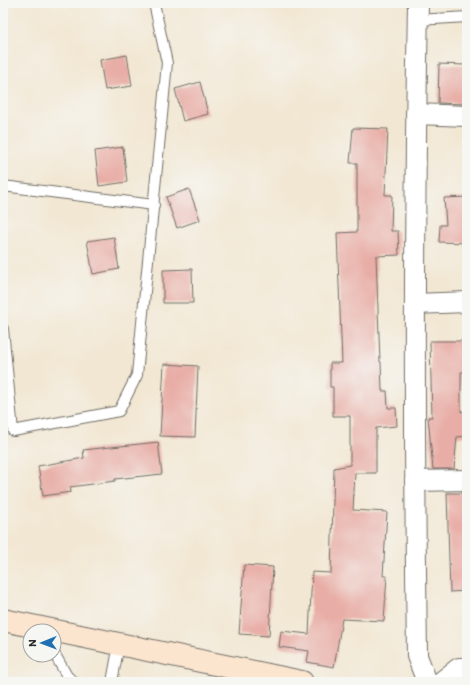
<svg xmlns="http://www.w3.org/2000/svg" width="470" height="685" viewBox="0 0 470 685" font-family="Itim,sans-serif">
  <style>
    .building { fill: #e8ada6 }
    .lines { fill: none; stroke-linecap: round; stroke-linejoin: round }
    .lane-casing { stroke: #716d66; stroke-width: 12 }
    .street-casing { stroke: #716d66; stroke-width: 22 }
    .secondary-casing { stroke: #716d66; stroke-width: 24 }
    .lane { stroke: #fff; stroke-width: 10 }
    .street { stroke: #fff; stroke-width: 20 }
    .secondary { stroke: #fce5cf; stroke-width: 22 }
  </style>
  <rect width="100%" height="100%" fill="#f6f6f2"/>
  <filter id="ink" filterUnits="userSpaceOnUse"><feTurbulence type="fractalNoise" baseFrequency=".025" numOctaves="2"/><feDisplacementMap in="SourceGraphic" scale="8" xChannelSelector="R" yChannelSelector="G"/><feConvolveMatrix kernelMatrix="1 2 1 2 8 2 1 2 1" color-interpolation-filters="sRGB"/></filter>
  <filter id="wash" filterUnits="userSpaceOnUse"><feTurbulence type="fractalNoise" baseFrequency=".012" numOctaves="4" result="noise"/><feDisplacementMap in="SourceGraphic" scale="16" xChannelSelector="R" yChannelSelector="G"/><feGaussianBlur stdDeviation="0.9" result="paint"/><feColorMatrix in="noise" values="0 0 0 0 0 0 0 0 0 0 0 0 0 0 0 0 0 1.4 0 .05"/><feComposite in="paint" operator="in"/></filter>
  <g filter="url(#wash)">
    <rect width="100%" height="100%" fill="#f2e7d3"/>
    <g id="blocks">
      <g class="building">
        <polygon points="127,55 132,86 105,90 100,60"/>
        <polygon points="439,64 465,65 464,104 438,103"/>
        <polygon points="200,82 208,114 183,121 175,89"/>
        <polygon points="353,128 388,129 385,195 392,195 391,231 398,231 399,255 376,256 380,362 381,362 382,391 387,391 388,408 396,408 397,426 376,428 376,473 355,473 353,510 387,512 383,576 387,576 384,621 342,619 334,667 307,662 309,651 279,647 281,631 309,634 312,572 331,573 334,468 350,465 350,416 333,416 333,387 330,387 330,363 342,363 337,233 357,232 357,163 350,163"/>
        <polygon points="123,147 127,182 99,186 95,151"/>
        <polygon points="189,189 200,220 177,228 166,197"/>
        <polygon points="467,197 467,243 439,242 440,225 446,225 444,198"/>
        <polygon points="114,237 119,269 93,274 87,241"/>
        <polygon points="192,269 193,303 163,303 163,270"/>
        <polygon points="430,341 467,341 467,372 461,372 461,412 467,411 467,436 457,437 454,469 433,469 428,417 432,417"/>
        <polygon points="164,364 198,366 195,437 160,436"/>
        <polygon points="158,442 162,474 115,479 115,481 70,487 71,492 43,496 38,466 84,458 83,450"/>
        <polygon points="447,493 467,493 467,591 450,592"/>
        <polygon points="244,565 273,567 269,636 239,634"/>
      </g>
    </g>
  </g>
  <g filter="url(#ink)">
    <use href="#blocks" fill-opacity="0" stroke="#716d66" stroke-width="1"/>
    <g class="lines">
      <defs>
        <g id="lane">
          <polyline points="418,20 467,17"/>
          <polyline points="3,186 154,205"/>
          <polyline points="3,329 13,431 119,411 137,375 167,63 154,3"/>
          <polyline points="54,653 67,676 74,682"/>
          <polyline points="112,682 119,644"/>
        </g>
        <g id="street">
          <path d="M 418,3 C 414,221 414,438 417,656 L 427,682"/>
          <polyline points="416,114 467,116"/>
          <polyline points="415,304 467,302"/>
          <polyline points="415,481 467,480"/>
          <polyline points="441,682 459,668 467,668"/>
        </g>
        <polyline id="secondary" points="3,620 302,682"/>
      </defs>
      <use href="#lane" class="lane-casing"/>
      <use href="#street" class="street-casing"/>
      <use href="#secondary" class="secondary-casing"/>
      <use href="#lane" class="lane"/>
      <use href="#street" class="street"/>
      <use href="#secondary" class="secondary"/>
    </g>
  </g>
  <rect width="470" height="685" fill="none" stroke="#f6f6f2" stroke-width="16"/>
  <g transform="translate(42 643) rotate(269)"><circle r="19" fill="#f6f6f2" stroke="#a5a5a2"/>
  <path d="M0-3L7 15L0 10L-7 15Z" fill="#1f6fb2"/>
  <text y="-6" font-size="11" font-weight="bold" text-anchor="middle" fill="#2b2b2b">N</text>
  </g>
</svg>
